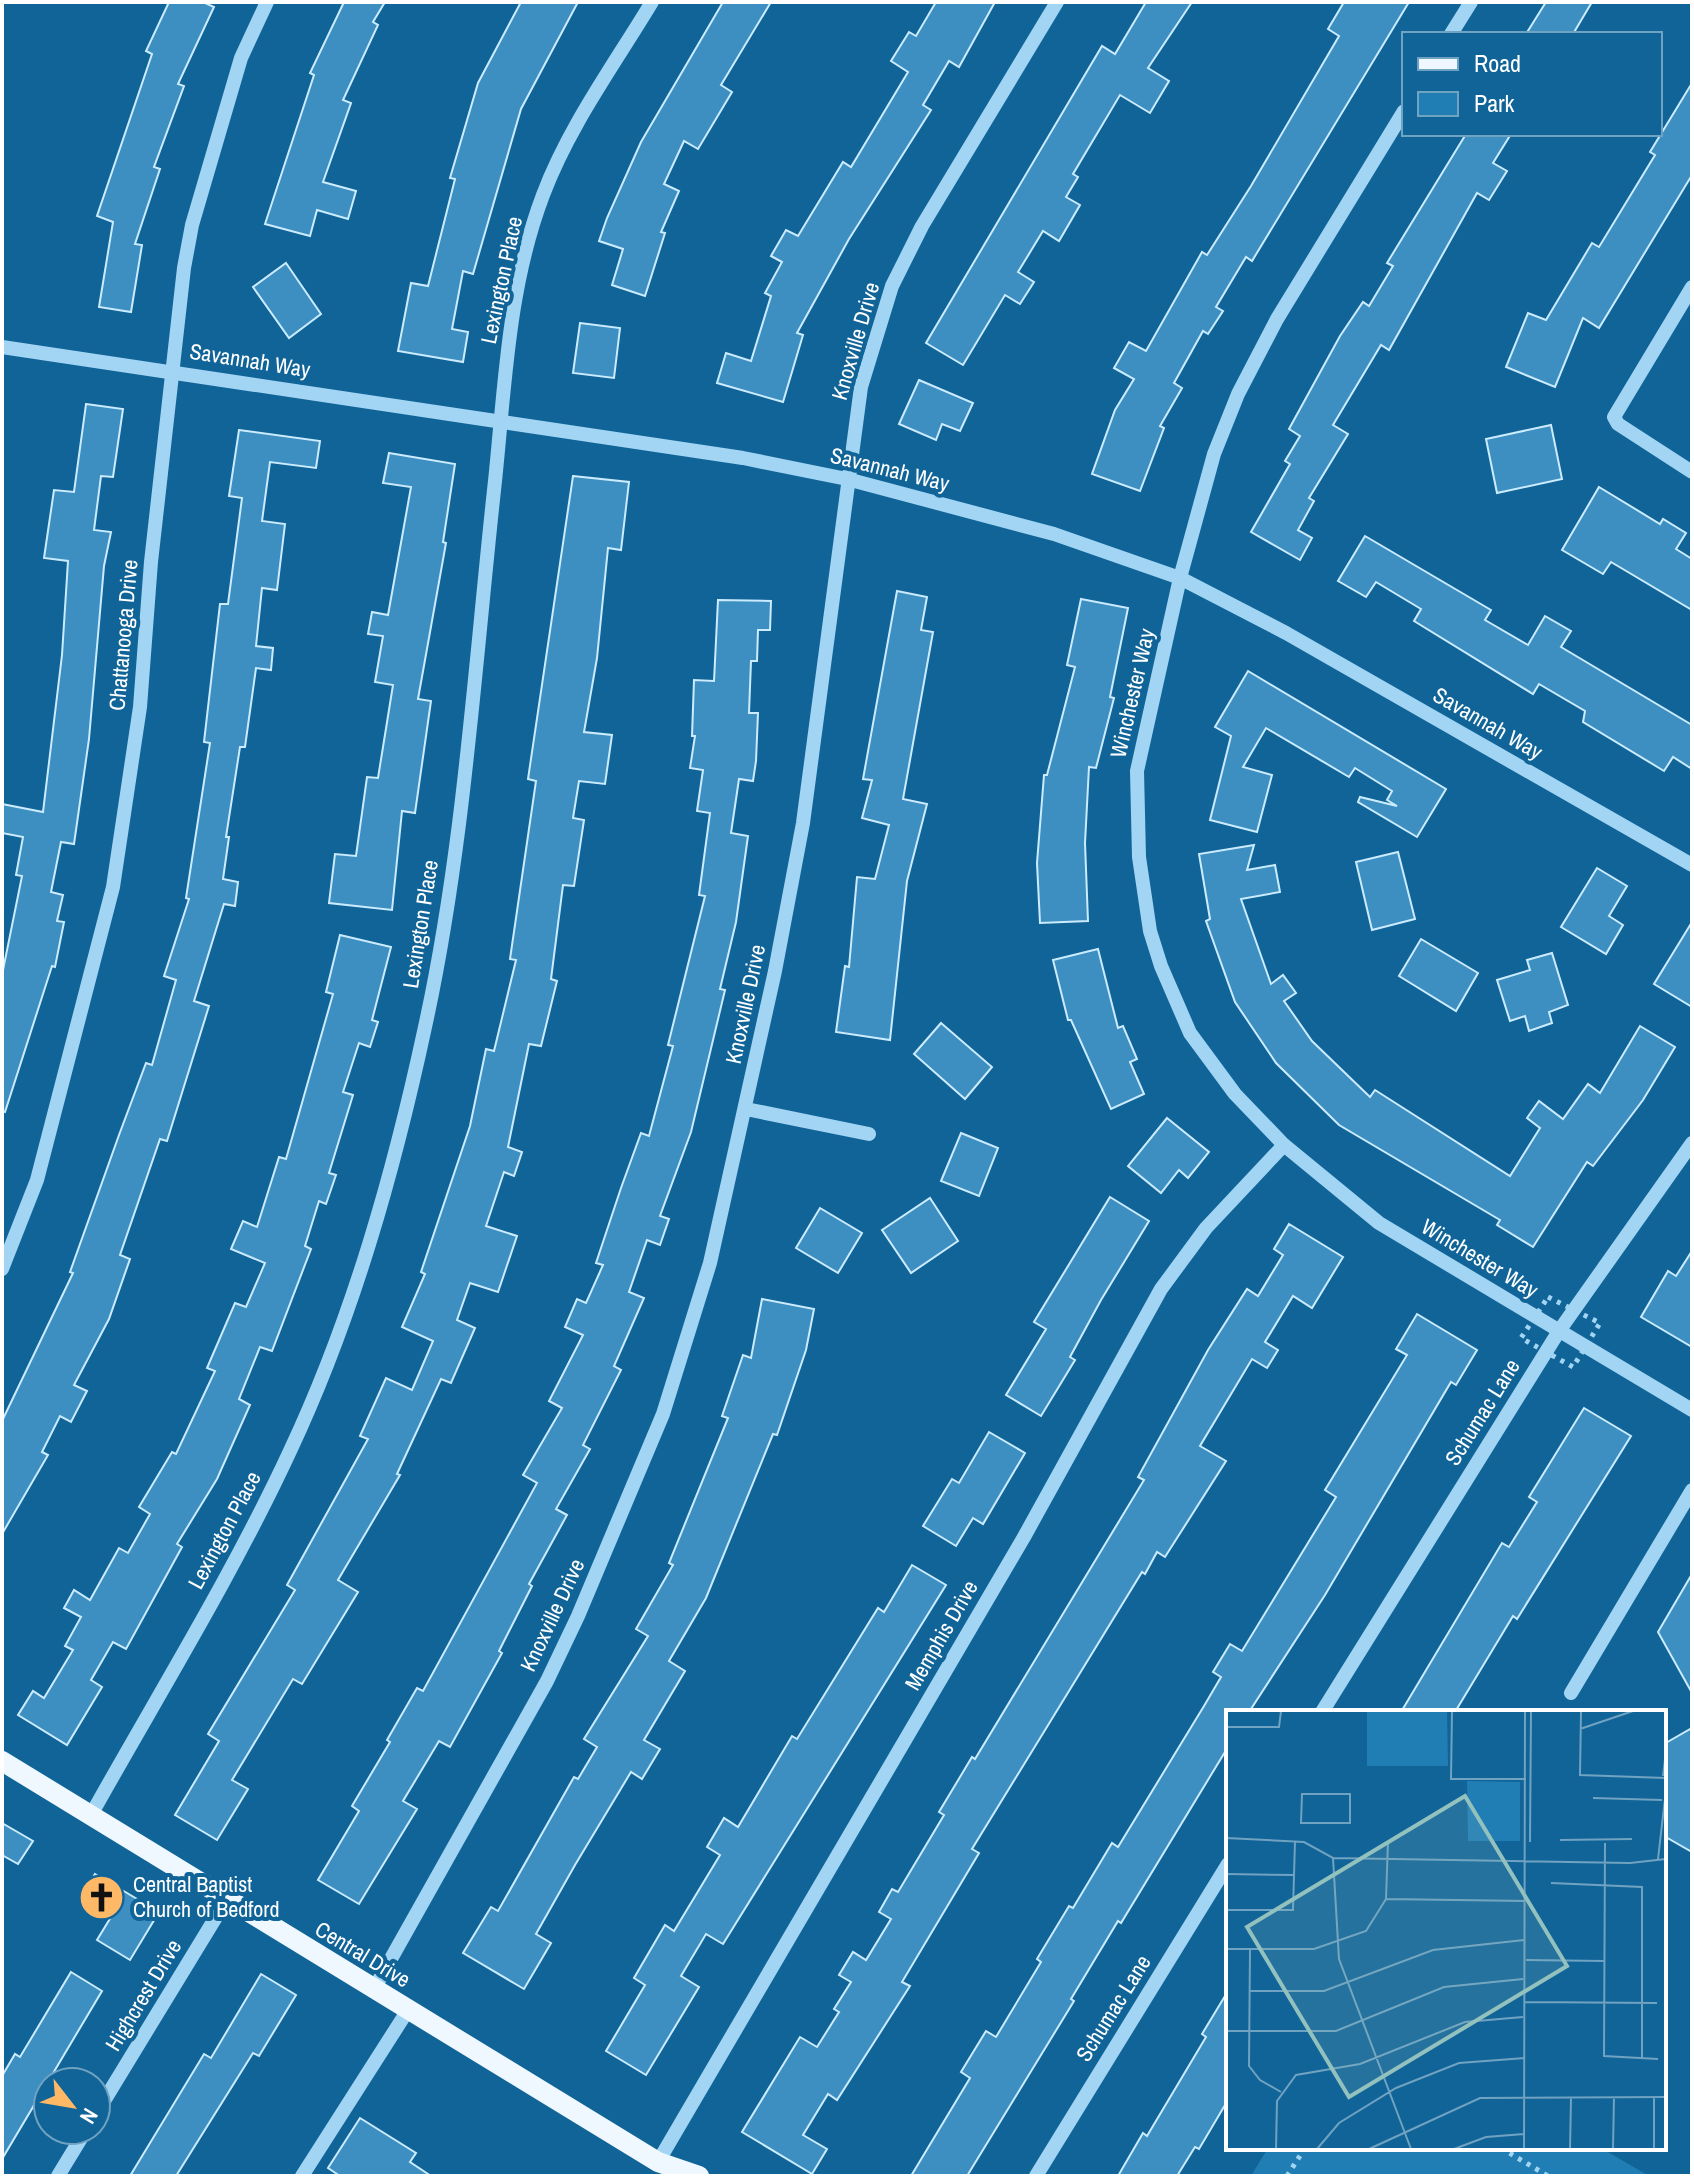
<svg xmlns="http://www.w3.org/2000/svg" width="1694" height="2178" viewBox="0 0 1694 2178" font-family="'Archivo Narrow',sans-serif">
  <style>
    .green { fill: #207eb5 }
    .building { fill: #3e8fc1; stroke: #cbebfe; stroke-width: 2 }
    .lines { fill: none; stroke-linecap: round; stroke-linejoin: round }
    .path { stroke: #a2d5f4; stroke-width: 5; stroke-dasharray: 4 6; stroke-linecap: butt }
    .minor { stroke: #a2d5f4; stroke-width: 14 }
    .major { stroke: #eff8ff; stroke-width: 20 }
    .labels { text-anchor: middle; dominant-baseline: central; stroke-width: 8; stroke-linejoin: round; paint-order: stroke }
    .street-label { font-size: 22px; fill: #fff; stroke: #116498 }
    .poi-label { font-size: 22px; fill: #fff; stroke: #116498; text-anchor: start }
    .inset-road { fill: none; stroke: #70a2c1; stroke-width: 2 }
    .view { fill: #93c1be; fill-opacity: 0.15; stroke: #93c1be; stroke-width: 4 }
    .inset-edge { fill: none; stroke: #fff; stroke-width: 4 }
  </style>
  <rect width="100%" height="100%" fill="#116498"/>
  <polygon class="green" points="1268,2148 1601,2148 1649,2176 1251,2176"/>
  <g class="building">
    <polygon points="169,2 203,2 214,7 178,84 184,86 154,167 160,169 135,244 142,245 131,312 99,307 113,222 97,216 152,54 146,51"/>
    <polygon points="344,2 385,2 373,22 378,25 343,100 351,103 323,182 356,191 348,219 317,210 310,236 265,224 314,75 310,73"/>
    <polygon points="521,2 578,2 521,109 473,274 463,271 452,329 468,332 463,362 398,351 411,283 428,286 455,179 450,178 478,83"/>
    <polygon points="723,2 771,2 721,85 732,92 698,149 684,141 664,184 679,191 661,232 665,233 645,296 612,285 623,249 599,241 607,218 641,142"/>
    <polygon points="936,2 995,2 959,67 949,61 923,105 931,110 849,239 797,333 803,335 783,402 717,383 726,353 751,361 771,296 765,293 782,262 771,256 786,230 798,236 843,162 851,167 908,72 891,61 909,32 916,36"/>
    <polygon points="1146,2 1192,2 1148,68 1169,81 1150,113 1120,95 1073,174 1078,177 1066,197 1080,205 1059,241 1043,231 1018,272 1034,282 1020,304 1005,295 963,365 926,343 1102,46 1115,54"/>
    <polygon points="1344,2 1409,2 1252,261 1246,257 1216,307 1223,311 1208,334 1203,331 1174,383 1182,388 1160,426 1164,428 1140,491 1092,474 1115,410 1134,379 1114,368 1129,342 1146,351 1202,252 1207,255 1251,186 1339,36 1328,29"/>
    <polygon points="1546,2 1592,2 1573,34 1526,34"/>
    <polygon points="1692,83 1692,175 1599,328 1583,318 1555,387 1506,367 1528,313 1546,320 1592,243 1599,247 1655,155 1650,152"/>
    <polygon points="1466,134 1511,134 1493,163 1507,171 1489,200 1477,193 1389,350 1381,345 1333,425 1348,434 1309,498 1314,501 1298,530 1312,538 1300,560 1251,532 1290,464 1285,461 1300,436 1289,429 1340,336 1363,302 1369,306 1393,266 1387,263"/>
    <polygon points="286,263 321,314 289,338 253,287"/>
    <polygon points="580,323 620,328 614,378 573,373"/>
    <polygon points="919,380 973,403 960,431 942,424 936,440 899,424"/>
    <polygon points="86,404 123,409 113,477 101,476 94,530 111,532 104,566 89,739 74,844 61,842 51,892 63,895 57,921 64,922 55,967 52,966 5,1112 2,1111 2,975 22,876 16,875 23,837 2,833 2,804 43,812 62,655 68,561 44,558 54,490 74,492"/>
    <polygon points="1551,425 1562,479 1497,493 1486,439"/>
    <polygon points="239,430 320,441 316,468 270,462 262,521 285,524 277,590 262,588 256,646 273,648 271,670 256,668 245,747 240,747 226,837 229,837 223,879 238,882 235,906 224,904 194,1001 209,1006 167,1141 160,1139 120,1255 130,1259 109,1319 74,1385 87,1391 71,1422 60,1416 42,1452 48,1455 2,1534 2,1421 73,1273 70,1272 119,1135 146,1063 152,1065 176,980 164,976 189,899 186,898 210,743 204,742 220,604 228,604 242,498 229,496"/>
    <polygon points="389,453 455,464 443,542 446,543 418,699 431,701 415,813 402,811 392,910 329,903 335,854 356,856 367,777 378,778 393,685 375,682 383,636 368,634 372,612 388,615 411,487 383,483"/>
    <polygon points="573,476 629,482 621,550 608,548 597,658 584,732 612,735 605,784 579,781 573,818 584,820 574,886 563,885 551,979 557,981 541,1046 529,1044 508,1147 522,1152 514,1176 504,1172 486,1226 517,1236 498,1292 470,1283 457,1320 475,1328 451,1383 441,1379 397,1474 400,1475 338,1580 358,1592 302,1684 293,1679 232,1780 248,1789 217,1840 175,1815 219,1741 208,1734 295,1590 287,1585 368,1439 360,1436 386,1378 412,1390 433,1341 402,1327 425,1274 421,1272 470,1126 486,1049 494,1051 516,960 510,959 536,781 528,779"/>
    <polygon points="1599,487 1660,524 1663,519 1686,533 1676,549 1692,559 1692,610 1611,562 1603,574 1562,550"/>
    <polygon points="1365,536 1491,610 1485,620 1528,645 1545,616 1571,631 1561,647 1692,725 1692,769 1673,757 1664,771 1583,722 1585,711 1539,684 1533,694 1414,621 1421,609 1376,582 1366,597 1338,581"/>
    <polygon points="897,591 927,597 921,630 933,632 903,799 927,804 907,881 890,1040 836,1032 845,966 849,967 857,877 875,879 889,825 862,818 872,780 863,779"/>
    <polygon points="1081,599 1128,608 1110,697 1114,698 1096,768 1089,767 1085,843 1088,921 1040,923 1037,863 1044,775 1047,775 1075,667 1067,665"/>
    <polygon points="718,600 771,601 770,630 758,630 757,661 751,661 749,713 758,713 756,761 753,781 739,779 731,833 748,836 736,922 720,989 725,990 691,1132 660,1216 669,1219 660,1245 647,1240 629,1292 644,1298 614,1366 621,1370 583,1445 590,1449 556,1509 567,1515 529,1584 532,1586 499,1651 502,1653 450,1747 439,1741 403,1801 417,1809 359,1904 318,1880 359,1811 352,1806 390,1742 387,1740 417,1688 423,1691 537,1483 523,1475 562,1408 549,1401 583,1335 565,1327 577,1299 586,1303 603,1265 596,1263 621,1188 641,1133 649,1136 673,1046 668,1045 705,896 699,895 710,813 697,811 703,770 690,768 695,736 692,736 694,680 714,681"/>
    <polygon points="1248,671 1446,789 1417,837 1358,802 1360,797 1397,806 1387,800 1392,791 1355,768 1349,777 1266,728 1243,767 1272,775 1257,832 1210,820 1231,736 1215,727"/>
    <polygon points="1254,845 1247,870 1275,865 1280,892 1241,899 1271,984 1283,975 1296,993 1284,1001 1312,1041 1370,1097 1375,1090 1510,1176 1540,1128 1527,1118 1539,1101 1563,1119 1588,1084 1600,1093 1640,1026 1675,1047 1643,1100 1593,1166 1587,1162 1533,1247 1497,1225 1500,1220 1339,1125 1276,1063 1235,1002 1206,921 1210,919 1199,854"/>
    <polygon points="1398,852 1415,919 1372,930 1356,862"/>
    <polygon points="1597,868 1627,886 1609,916 1623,925 1606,954 1561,927"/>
    <polygon points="1692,922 1692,1007 1654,984"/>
    <polygon points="340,935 391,947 372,1020 378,1022 370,1047 359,1043 343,1092 353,1095 329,1173 336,1175 326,1204 319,1201 305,1246 311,1249 272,1351 260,1347 239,1399 250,1405 217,1479 177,1544 182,1547 126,1649 113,1642 91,1680 102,1687 67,1745 18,1715 33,1691 44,1698 73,1650 65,1646 81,1617 64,1608 74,1590 90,1600 119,1548 128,1553 150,1514 139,1507 172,1452 176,1454 215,1371 207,1368 235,1303 246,1307 265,1263 231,1249 243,1221 257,1227 279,1157 286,1159 333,994 326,992"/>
    <polygon points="1421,939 1478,973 1456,1011 1399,976"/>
    <polygon points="1098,949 1118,1028 1123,1026 1137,1059 1130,1062 1144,1094 1111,1109 1071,1020 1068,1020 1053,960"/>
    <polygon points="1552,953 1568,1005 1549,1012 1552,1023 1529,1031 1525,1016 1510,1021 1497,980 1530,970 1527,960"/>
    <polygon points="941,1023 992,1067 965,1099 914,1054"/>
    <polygon points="1167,1118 1209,1152 1188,1178 1179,1170 1161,1193 1128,1166"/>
    <polygon points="961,1133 998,1148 979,1196 941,1181"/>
    <polygon points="1110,1197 1149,1221 1101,1300 1070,1357 1075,1360 1041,1416 1006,1395 1046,1329 1034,1322"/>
    <polygon points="930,1198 958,1241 911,1273 882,1230"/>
    <polygon points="820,1208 862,1233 838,1273 796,1248"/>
    <polygon points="1289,1224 1343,1257 1312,1308 1293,1296 1265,1342 1278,1350 1267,1368 1252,1359 1200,1446 1226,1461 1165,1557 1157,1552 1145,1574 1142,1572 972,1849 979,1853 902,1982 910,1986 837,2100 828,2094 803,2135 827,2149 812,2174 742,2132 800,2037 817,2047 839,2012 834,2009 851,1982 839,1975 853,1952 866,1960 891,1919 879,1912 892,1889 898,1892 944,1815 939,1812 972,1757 975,1759 1144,1480 1138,1477 1208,1350 1247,1289 1258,1296 1283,1255 1274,1249"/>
    <polygon points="1692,1251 1692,1347 1641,1317 1668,1271 1676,1276"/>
    <polygon points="762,1299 814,1309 806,1350 777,1435 773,1434 706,1598 669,1661 685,1671 644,1740 660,1749 642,1779 631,1772 575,1865 536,1934 551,1943 524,1989 463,1953 491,1907 498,1911 574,1777 578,1779 597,1747 584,1739 648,1636 636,1629 673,1565 669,1563 728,1418 722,1416 743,1355 751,1358"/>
    <polygon points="1417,1314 1477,1350 1456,1385 1451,1382 1325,1595 1249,1712 1228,1712 1228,1747 1121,1923 1118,1921 1071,1999 1074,2001 967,2176 911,2176 970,2078 961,2072 986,2031 996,2037 1041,1962 1037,1959 1069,1906 1073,1908 1112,1843 1118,1847 1204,1706 1221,1677 1213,1672 1230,1644 1242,1651 1336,1497 1325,1490 1407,1355 1396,1349"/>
    <polygon points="1584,1408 1631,1436 1517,1619 1513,1616 1455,1712 1401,1712 1502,1543 1509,1547 1537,1502 1529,1497"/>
    <polygon points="989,1432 1025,1453 983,1524 973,1518 956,1546 923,1526 952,1479 959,1483"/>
    <polygon points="912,1565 946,1585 723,1944 706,1934 681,1976 699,1987 646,2075 606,2051 645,1985 634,1978 665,1925 674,1931 720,1855 707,1847 724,1818 738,1827 792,1736 797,1739 878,1608 884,1612"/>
    <polygon points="1692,1574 1692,1693 1658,1632"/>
    <polygon points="1692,1728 1692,1852 1664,1836 1664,1744"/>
    <polygon points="2,1823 33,1841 18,1864 2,1855"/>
    <polygon points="95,1874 159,1912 130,1960 97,1940 111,1917 81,1899"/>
    <polygon points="71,1972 102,1991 2,2159 2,2076 15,2054 20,2057"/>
    <polygon points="261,1974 296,1995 259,2056 253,2053 176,2176 130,2176 204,2054 211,2058"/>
    <polygon points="1228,1991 1228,2100 1199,2149 1195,2147 1177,2176 1118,2176 1143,2133 1147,2136 1206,2037 1202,2034"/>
    <polygon points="360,2118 416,2153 410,2162 431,2176 340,2176 328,2168"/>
  </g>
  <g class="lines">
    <g class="path">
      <polygon points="1548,1297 1600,1323 1573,1367 1521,1338"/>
      <polyline points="1501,2148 1548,2176"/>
      <polyline points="1287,2176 1305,2148"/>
    </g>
    <g class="minor">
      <polyline points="1451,34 1471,2"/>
      <polyline points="1404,111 1277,319 1238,394 1214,454 1180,578 1137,771 1139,857 1150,931 1161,966 1190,1033 1235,1094 1284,1145 1379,1223 1692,1410"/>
      <polyline points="1692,287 1614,417 1618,424 1692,472"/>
      <polyline points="2,347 743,458 847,479 1054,534 1180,578 1286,633 1692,865"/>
      <polyline points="746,1109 869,1134"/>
      <polyline points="2,1269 37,1180 113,887 140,707 151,562 184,268 192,225 241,58 267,2"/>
      <polyline points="1571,1693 1692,1490"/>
      <polyline points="1322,1712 1559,1331 1692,1143"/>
      <path d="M 91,1815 C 158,1695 232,1576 290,1451 C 353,1317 394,1171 425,1027 C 464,849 475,662 495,481 C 505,385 508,287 543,195 C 569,126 614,65 652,2"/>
      <polyline points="374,1989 547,1681 578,1616 663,1414 710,1263 775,971 803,823 861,387 892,286 922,226 1057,2"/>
      <polyline points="96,2114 227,1899"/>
      <polyline points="658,2162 1024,1537 1161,1289 1206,1228 1284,1145"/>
      <polyline points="58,2176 86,2130"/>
      <polyline points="302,2176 408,2010"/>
      <polyline points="1036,2176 1228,1864"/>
    </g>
    <polyline class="major" points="2,1761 658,2162 699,2176"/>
  </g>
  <defs>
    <symbol id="church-disc" viewBox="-11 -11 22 22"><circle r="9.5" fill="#ffb865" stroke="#116498"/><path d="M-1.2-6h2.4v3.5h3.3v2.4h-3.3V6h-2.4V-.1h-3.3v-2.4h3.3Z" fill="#111"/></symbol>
  </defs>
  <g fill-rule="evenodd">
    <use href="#church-disc" x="76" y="1872" width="51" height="51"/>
  </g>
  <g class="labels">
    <g class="street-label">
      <text transform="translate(501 280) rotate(-78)">Lexington Place</text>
      <text transform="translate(855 341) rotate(-74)">Knoxville Drive</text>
      <text transform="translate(250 360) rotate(9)">Savannah Way</text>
      <text transform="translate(890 469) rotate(14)">Savannah Way</text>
      <text transform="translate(123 635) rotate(-85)">Chattanooga Drive</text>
      <text transform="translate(1132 693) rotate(-77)">Winchester Way</text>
      <text transform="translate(1488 723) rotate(30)">Savannah Way</text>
      <text transform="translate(420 924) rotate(-81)">Lexington Place</text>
      <text transform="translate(745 1004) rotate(-78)">Knoxville Drive</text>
      <text transform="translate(1480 1258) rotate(31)">Winchester Way</text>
      <text transform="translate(1482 1412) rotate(-58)">Schumac Lane</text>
      <text transform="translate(224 1530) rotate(-62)">Lexington Place</text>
      <text transform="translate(552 1615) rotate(-65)">Knoxville Drive</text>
      <text transform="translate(941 1635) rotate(-60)">Memphis Drive</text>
      <text transform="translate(363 1954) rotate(31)">Central Drive</text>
      <text transform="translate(143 1995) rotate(-59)">Highcrest Drive</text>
      <text transform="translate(1113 2008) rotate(-58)">Schumac Lane</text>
    </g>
    <g class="poi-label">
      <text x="133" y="1884">Central Baptist<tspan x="133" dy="25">Church of Bedford</tspan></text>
    </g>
  </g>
  <g transform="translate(1226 1710)">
    <rect width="440" height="440" fill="#116498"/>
    <path d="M 141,1 L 221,1 L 222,56 L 141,56 ZM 241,71 L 294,72 L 294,131 L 242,131 Z" fill="#207eb5"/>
    <path class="inset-road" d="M 226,1 L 225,69 L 300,69M 355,1 L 354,65 L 440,68M 0,17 L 53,17 L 55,1M 354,19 L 407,1M 437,66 L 440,41M 76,84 L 124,84 L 124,113 L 75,113 ZM 367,88 L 436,90M 0,128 L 78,132 L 107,148 L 404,153 L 440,149M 334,130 L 406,129M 304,132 L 305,1M 379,133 L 378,346 L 432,349M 107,148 L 113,249 L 185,439M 432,149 L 440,80M 0,164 L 68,165M 325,173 L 416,177 L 416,348M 160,189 L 299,191M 0,200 L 67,200 L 69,131M 0,239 L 88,239 L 140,221 L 160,189 L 162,131M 24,240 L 23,356 L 34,370 L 55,382M 300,250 L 378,251M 23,281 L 98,281 L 207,240 L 298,230M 299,292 L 431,293M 0,321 L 110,321 L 218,277 L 297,269M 428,387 L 428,439M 50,439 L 51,391 L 70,365 L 134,354 L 239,312 L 297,307M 91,439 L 113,413 L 170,378 L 233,353 L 299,348M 143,439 L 254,388 L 440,387M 228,439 L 260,427 L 298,424M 298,439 L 299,1M 344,439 L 345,388M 387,439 L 388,387"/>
    <path class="view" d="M 239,86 L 341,256 L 123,387 L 21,217 Z"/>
    <rect width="440" height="440" class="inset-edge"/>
  </g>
  <rect width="1694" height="2178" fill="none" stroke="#ffffff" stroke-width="8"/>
  <rect x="1402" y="32" width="260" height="104" fill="#116498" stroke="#70a2c1" stroke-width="2"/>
  <rect x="1418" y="58" width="40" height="12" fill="#eff8ff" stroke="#70a2c1" stroke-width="2"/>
  <text x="1474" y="72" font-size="24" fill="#ffffff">Road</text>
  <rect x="1418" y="92" width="40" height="24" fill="#207eb5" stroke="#70a2c1" stroke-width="2"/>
  <text x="1474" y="112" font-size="24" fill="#ffffff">Park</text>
  <g transform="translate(72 2106) rotate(121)"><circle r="38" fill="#116498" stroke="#70a2c1" stroke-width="2"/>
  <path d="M0-6L14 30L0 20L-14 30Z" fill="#ffb865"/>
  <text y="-12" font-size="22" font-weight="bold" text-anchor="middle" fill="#ffffff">N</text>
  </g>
</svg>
